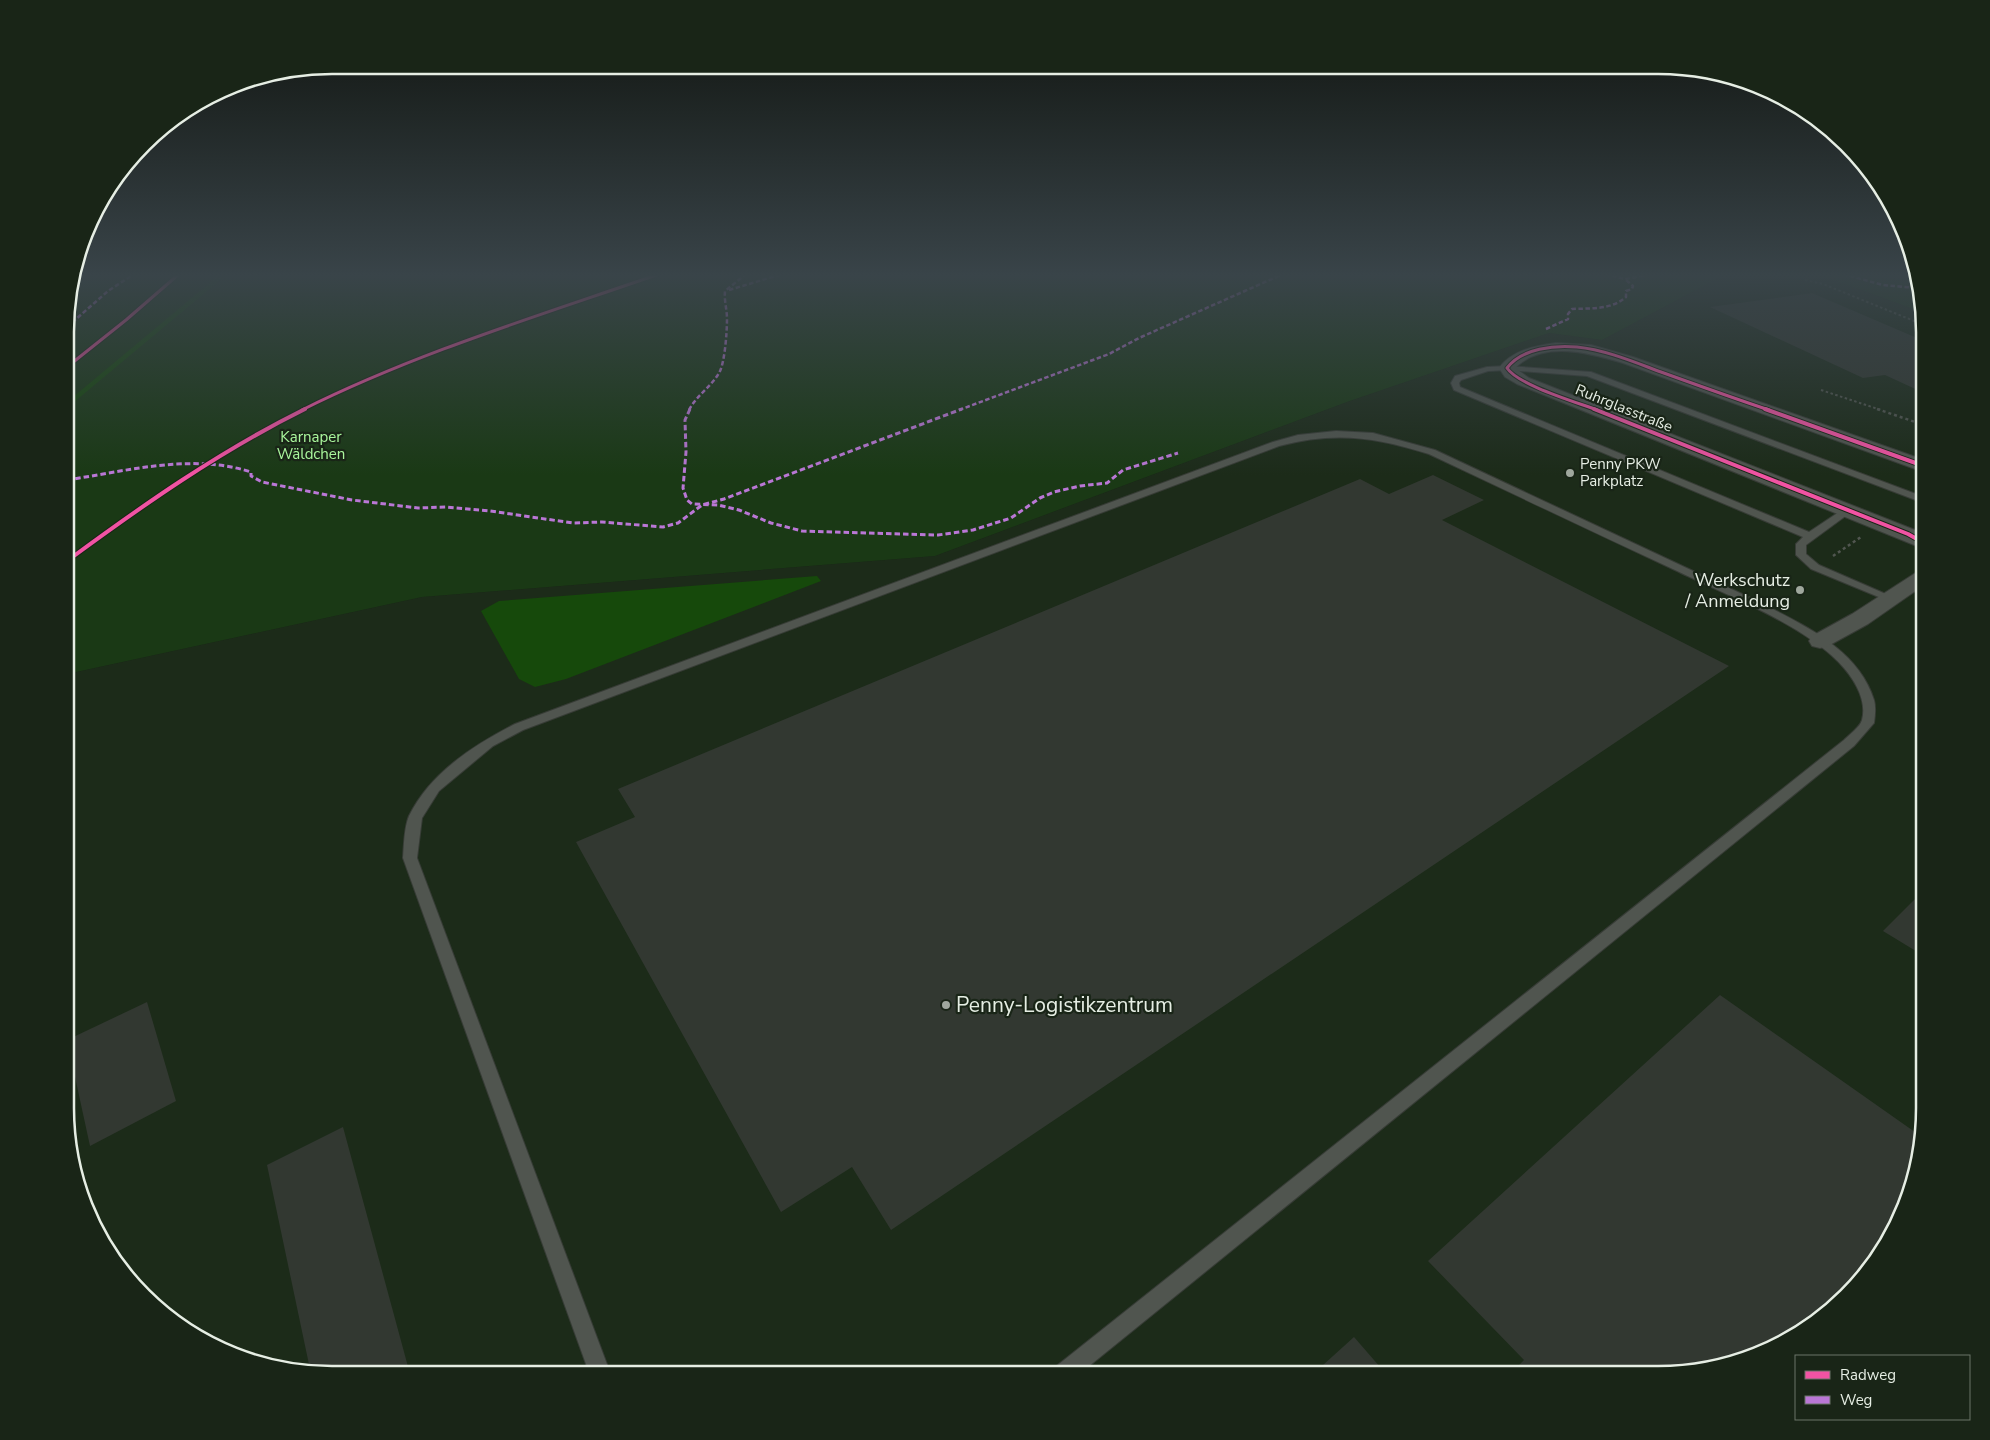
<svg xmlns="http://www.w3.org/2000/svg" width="1990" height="1440" viewBox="0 0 1990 1440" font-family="'Nunito Sans',sans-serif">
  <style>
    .built { fill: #1c2b19 }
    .green { fill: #1a3915 }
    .water { fill: #16490b }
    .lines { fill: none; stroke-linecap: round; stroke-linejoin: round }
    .stream { stroke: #16490b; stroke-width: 4.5 }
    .building { fill: #323831 }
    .service-casing { stroke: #373c36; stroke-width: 2 }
    .minor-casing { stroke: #373c36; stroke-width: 2 }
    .path-far1 { stroke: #515650; stroke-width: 2; stroke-dasharray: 2.5 2.5; stroke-linecap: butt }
    .path { stroke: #515650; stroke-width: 2.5; stroke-dasharray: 3 3; stroke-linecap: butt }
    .service { fill: #50554f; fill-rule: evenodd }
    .minor { fill: #50554f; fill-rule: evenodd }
    .quiet-far1 { stroke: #ba77d6; stroke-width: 2.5; stroke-dasharray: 4.5 2.5; stroke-linecap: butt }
    .quiet { stroke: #ba77d6; stroke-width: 3; stroke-dasharray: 5.5 3; stroke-linecap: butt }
    .cycleway-far1-casing { stroke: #192517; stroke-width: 5 }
    .cycleway-casing { stroke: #192517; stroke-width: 6 }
    .cycleway-far1 { stroke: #f153a3; stroke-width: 3 }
    .cycleway { stroke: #f153a3; stroke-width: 4 }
    .poi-dot { fill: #9fa79d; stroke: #192517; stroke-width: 2 }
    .labels { text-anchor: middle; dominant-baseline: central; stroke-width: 4.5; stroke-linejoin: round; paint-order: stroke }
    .far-street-label { font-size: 15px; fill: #e6eee4; stroke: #192517 }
    .far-park-label { font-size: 15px; fill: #aaf79d; stroke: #192517 }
    .far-poi-label { font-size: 15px; fill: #e6eee4; stroke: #192517; text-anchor: start }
    .poi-label { font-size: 18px; fill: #e6eee4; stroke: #192517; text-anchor: end }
    .near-poi-label { font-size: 21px; fill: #e6eee4; stroke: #192517; text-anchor: start }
    .rim { fill: none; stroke: #e6eee4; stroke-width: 2.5 }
  </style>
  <rect width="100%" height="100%" fill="#1b221a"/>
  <polygon class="built" points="1726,274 1818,274 1924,313 1924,1125 1905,1210 1834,1309 1776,1347 1727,1366 1658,1375 315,1374 246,1361 169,1320 101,1241 67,1142 67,674 422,597 935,556 1347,402 1549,333 1602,340"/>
  <g class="green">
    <polygon points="75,274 1726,274 1602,340 1549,333 1347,402 935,556 422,597 67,674 67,298"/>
    <polygon points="1818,274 1913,274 1924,313"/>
  </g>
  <polygon class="water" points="817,576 821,581 566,679 535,687 519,679 481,611 499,601"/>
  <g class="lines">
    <polyline class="stream" points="67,405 224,274"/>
  </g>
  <g class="building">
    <polygon points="1812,293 1924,341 1924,393 1885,375 1863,378 1710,307"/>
    <polygon points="1433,475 1484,500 1442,520 1729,666 891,1230 852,1167 781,1212 576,842 635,817 618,789 1360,479 1389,494"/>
    <polygon points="1924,890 1924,956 1883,931"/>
    <polygon points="1720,995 1922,1137 1905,1210 1870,1271 1834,1309 1776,1347 1727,1366 1658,1375 1509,1375 1524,1360 1428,1261"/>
    <polygon points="147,1002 176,1101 90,1146 67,1040"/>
    <polygon points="343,1127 410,1374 311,1374 267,1165"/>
    <polygon points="1354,1337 1387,1375 1312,1375"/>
  </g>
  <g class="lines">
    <defs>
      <g id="service">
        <polygon points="1507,366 1591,372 1924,497 1924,503 1921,502 1587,376 1507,370 1488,371 1461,380 1459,383 1460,387 1809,532 1845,508 1851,508 1851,512 1806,545 1806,554 1819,565 1895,598 1894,600 1886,600 1811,569 1796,555 1796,544 1803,537 1454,390 1451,383 1455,376 1487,367"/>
        <path d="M 1336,431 L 1373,433 L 1435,450 L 1757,601 C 1801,624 1858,648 1874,700 C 1876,707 1875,716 1874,723 L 1854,746 L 1078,1375 L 1051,1375 L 1054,1368 L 1844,740 C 1849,735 1860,727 1862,720 C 1867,702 1856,682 1844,668 C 1808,626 1726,595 1675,570 C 1593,532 1511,493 1429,454 C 1375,437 1335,431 1279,446 L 523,730 L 493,746 L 439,791 L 422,818 L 417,858 L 611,1375 L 590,1375 L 403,858 C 404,845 404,828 409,816 C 430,773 474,745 515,724 L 1273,442 L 1298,435 Z"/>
      </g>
      <g id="minor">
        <path d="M 1556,343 L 1591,345 L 1633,357 L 1924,460 L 1924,471 L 1918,470 L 1623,363 C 1589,353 1544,340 1515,368 L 1529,378 L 1915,530 L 1924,535 L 1924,549 L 1517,384 L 1505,377 L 1499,368 C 1512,350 1535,346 1556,343 Z"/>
        <polygon points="1924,570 1924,585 1868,624 1828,646 1820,648 1812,646 1809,641 1812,636 1852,614 1917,572"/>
      </g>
    </defs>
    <use href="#service" class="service-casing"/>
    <use href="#minor" class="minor-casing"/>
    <g class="path-far1">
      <polyline points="1805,280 1823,284 1924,325"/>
      <polyline points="1821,390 1881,410"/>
    </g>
    <g class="path">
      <polyline points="1877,409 1924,425"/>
      <polyline points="1833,556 1861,537"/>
    </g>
    <use href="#service" class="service"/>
    <use href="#minor" class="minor"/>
    <g class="quiet-far1">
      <polyline points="1605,274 1625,279 1652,274"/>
      <polyline points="1843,274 1883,285 1917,288"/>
      <polyline points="729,290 782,274"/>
      <polyline points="67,327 108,291 134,274"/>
      <path d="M 1546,329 L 1568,319 L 1568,314 L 1572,309 C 1591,308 1611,310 1626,297 L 1626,291 L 1632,289 L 1633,286 L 1625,279"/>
      <path d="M 689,410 C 696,396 711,387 719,373 C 725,363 727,331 727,319 C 727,309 724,301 725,291 L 746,274"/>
      <polyline points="959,410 1109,354 1139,338 1283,274"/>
    </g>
    <g class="quiet">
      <polyline points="690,409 685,420 686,452 683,488 687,500 692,504 718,505 739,510 771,523 802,531 938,535 973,530 1011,518 1040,498 1054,492 1080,486 1107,483 1123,470 1178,453"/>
      <path d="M 67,480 C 127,471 192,453 251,472 L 251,476 L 262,482 L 352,500 L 418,508 L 446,507 L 490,511 L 573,523 L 602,522 L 663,527 L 678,523 L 702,505 L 724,499 L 962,409"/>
    </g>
    <defs>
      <g id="cycleway-far1">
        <polyline points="67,367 126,320 179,274"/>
        <path d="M 302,410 C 416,353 538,316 659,274"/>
        <path d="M 1597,410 C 1576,402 1518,385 1507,368 C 1522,348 1555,345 1577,347 C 1606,350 1634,362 1661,372 C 1697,385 1733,398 1769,410"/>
      </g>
      <g id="cycleway">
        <polyline points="1594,409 1908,534 1924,543"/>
        <polyline points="1765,409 1924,466"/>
        <path d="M 67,561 C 143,505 220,451 305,409"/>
      </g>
    </defs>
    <use href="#cycleway-far1" class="cycleway-far1-casing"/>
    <use href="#cycleway" class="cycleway-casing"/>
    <use href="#cycleway-far1" class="cycleway-far1"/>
    <use href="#cycleway" class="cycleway"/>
  </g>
  <linearGradient id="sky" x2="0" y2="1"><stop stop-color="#0f130e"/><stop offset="0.58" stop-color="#394449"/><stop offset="1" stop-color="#394449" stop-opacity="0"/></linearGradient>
  <rect width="1990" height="475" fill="url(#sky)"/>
  <g class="poi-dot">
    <circle cx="1570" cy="473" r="5"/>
    <circle cx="1800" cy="590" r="5"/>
    <circle cx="946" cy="1005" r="5"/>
  </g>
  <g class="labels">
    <g class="far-street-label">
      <text transform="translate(1624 408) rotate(22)">Ruhrglasstraße</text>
    </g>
    <g class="far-park-label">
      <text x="311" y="437">Karnaper<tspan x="311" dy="17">Wäldchen</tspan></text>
    </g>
    <g class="far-poi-label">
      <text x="1580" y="464">Penny PKW<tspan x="1580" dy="17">Parkplatz</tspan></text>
    </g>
    <g class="poi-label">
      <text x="1790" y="580">Werkschutz<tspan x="1790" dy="21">/ Anmeldung</tspan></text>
    </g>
    <g class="near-poi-label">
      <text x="956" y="1005">Penny-Logistikzentrum</text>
    </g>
  </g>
  <path d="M0 0H1990V1440H0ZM332 74H1658A258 258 0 0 1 1916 332V1108A258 258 0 0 1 1658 1366H332A258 258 0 0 1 74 1108V332A258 258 0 0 1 332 74Z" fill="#192517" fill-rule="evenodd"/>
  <path class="rim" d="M332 74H1658A258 258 0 0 1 1916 332V1108A258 258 0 0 1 1658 1366H332A258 258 0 0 1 74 1108V332A258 258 0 0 1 332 74Z"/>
  <rect x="1795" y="1355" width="175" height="65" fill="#192517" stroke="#6b7569"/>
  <rect x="1805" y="1371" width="25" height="8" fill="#f153a3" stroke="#6b7569"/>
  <text x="1840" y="1380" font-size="15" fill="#e6eee4">Radweg</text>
  <rect x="1805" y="1396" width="25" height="8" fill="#ba77d6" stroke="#6b7569"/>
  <text x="1840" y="1405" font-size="15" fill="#e6eee4">Weg</text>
</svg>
